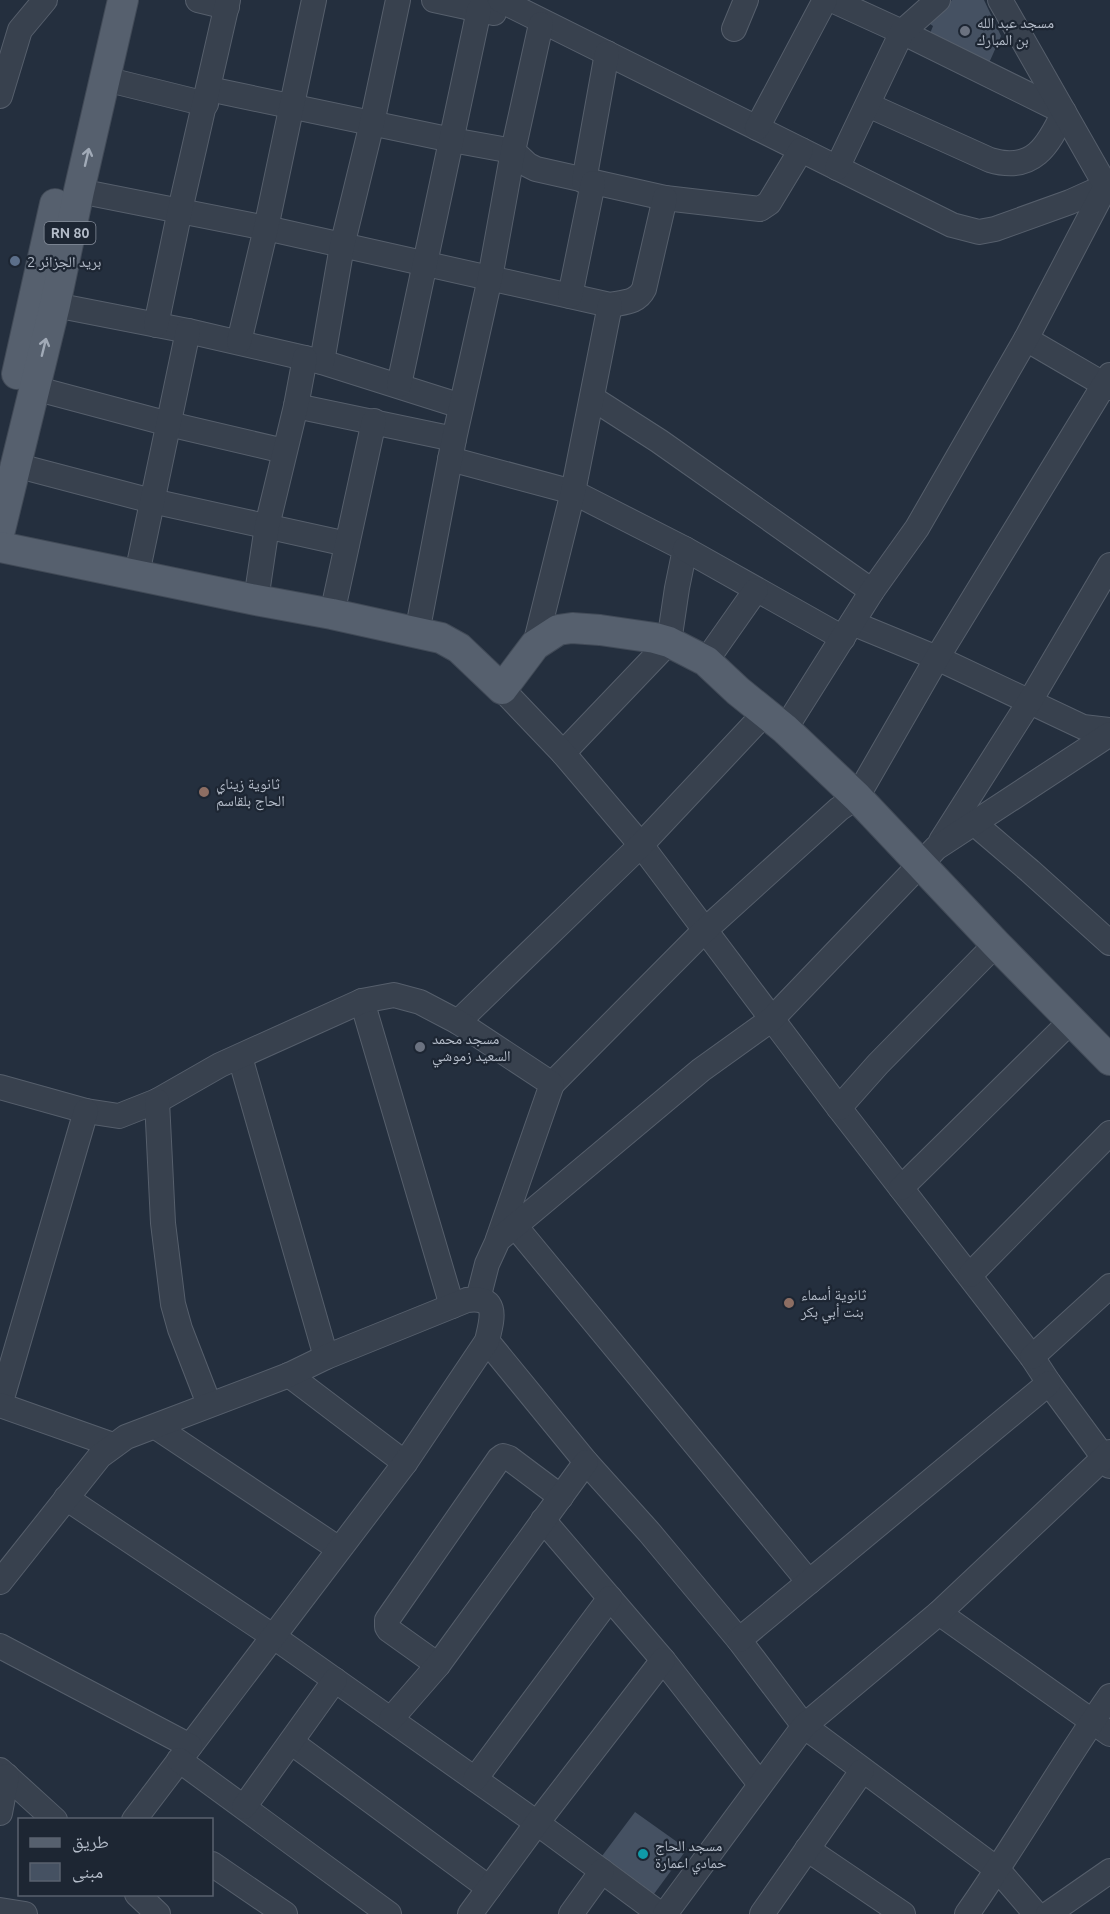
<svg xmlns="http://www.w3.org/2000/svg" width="1110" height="1914" viewBox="0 0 1110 1914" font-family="Ubuntu,'Noto Naskh Arabic',sans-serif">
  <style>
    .building { fill: #455162 }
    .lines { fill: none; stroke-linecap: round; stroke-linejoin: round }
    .minor-casing { stroke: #565f6c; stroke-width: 26 }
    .major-casing { stroke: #414a57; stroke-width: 32 }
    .minor { stroke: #38414e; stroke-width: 24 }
    .major { stroke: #56606e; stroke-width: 30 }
    .oneway { stroke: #a1aab7 }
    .worship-dot { fill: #6b7280; stroke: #1d2633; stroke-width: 2 }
    .service-dot { fill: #5c6f8a; stroke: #1d2633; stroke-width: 2 }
    .education-dot { fill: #8d6e63; stroke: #1d2633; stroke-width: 2 }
    .culture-dot { fill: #0f9aa8; stroke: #1d2633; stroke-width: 2 }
    .labels { text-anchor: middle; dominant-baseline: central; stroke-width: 4.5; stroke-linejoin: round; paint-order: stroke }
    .shield { fill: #1d2633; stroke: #878f9c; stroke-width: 1.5 }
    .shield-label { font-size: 14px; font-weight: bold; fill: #b4bcc9 }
    .poi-label { font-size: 15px; fill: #b4bcc9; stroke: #1d2633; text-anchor: start }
  </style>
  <rect width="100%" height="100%" fill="#242f3e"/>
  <g class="building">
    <polygon points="952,0 984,0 1001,36 989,63 929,36 933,26 930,24 936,10 940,12"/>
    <polygon points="635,1812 687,1849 651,1898 599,1860"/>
  </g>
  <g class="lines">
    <defs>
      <g id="minor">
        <polyline points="198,0 227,7"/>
        <polyline points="434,0 494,13"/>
        <polyline points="500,0 952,225 979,232 995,229 1070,202 1110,184"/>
        <path d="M 832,0 L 902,32 L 1064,112 C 1048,146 1033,173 990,160 L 868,105"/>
        <polyline points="734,29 746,0"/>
        <polyline points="105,79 206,104"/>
        <polyline points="209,89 452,140 513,151 528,165 536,169 665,198 760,209 769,203 801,150"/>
        <polyline points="0,96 20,30 45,0"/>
        <polyline points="757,128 825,0"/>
        <polyline points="837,168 902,32 938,0"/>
        <polyline points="584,181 607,53"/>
        <path d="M 79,191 L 266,228 L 610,305 C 624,302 637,303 644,289 L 665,198"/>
        <polyline points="570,296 593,183"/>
        <polyline points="55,305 188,331 322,362 461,406"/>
        <polyline points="156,325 180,210 228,0"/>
        <polyline points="1026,339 1110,388"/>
        <polyline points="239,342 266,228 314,0"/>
        <polyline points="322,362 342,246 372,123 398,0"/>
        <polyline points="399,385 479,10"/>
        <polyline points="34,388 169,424 284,451"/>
        <polyline points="592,398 659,441 872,591"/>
        <polyline points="296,406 454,439"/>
        <polyline points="450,459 573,492 685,549 677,588 669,642 563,753"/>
        <polyline points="15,465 152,501 347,544"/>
        <polyline points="685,549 843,638"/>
        <polyline points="137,574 188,331"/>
        <polyline points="256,600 267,526 296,406 305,358"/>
        <polyline points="332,614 374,421"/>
        <polyline points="852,623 937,658 1083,727 1110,730"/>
        <polyline points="417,633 454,439 490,278 513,151 541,24"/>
        <polyline points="535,645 573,492 610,305"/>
        <polyline points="706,661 756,590"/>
        <polyline points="502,689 563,753 641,845 839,1108 1032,1357 1049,1383 1110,1466"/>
        <polyline points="785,729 872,591 917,528 1026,339 1106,186 1000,0"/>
        <polyline points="975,824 1030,871 1110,943"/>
        <polyline points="941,841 1030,701 1110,565"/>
        <polyline points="362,1001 452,1306"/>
        <polyline points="458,1022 641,845 765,713"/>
        <polyline points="240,1057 326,1357"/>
        <polyline points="552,1084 704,931 839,809 857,797 937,658 1110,375"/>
        <polyline points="0,1087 86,1111 119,1116 157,1101 220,1065 362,1001 394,995 420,1002 458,1022 552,1084 498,1239"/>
        <polyline points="157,1101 163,1223 173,1304 180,1329 209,1404"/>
        <polyline points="839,1108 878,1064 996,944"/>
        <polyline points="901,1188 1072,1020"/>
        <polyline points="515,1226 809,1582"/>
        <polyline points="970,1275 1110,1133"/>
        <polyline points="478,1299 487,1264 498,1240 701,1070 772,1019 936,848 1110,734"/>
        <polyline points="487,1341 586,1462 649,1532 739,1640 804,1726 998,1870 1036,1914"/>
        <polyline points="1032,1357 1110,1286"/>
        <polyline points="289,1375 405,1463"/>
        <polyline points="0,1405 86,1111"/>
        <polyline points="0,1405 113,1445"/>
        <polyline points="156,1427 339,1549"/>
        <polyline points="66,1498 274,1637 537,1823 660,1914"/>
        <polyline points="543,1520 663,1660 760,1784"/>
        <path d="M 0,1582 L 100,1456 L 126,1437 L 289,1375 L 326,1357 L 467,1300 C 500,1296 492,1319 487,1341 L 405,1463 L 134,1820"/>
        <polyline points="939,1613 1110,1734"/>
        <polyline points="739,1640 1049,1383"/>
        <polyline points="0,1646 190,1746"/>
        <polyline points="438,1665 389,1630 387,1627 387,1620 499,1459 503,1456 509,1458 561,1497"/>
        <polyline points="391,1719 438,1665 586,1462"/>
        <polyline points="291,1742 489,1888"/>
        <polyline points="179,1760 389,1914"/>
        <polyline points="0,1770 55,1820"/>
        <polyline points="475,1779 610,1598"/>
        <polyline points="244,1807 335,1680"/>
        <polyline points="0,1813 7,1776"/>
        <polyline points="807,1849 903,1914"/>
        <polyline points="212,1864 285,1914"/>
        <polyline points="137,1894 158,1914"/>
        <polyline points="0,1910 25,1914"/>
        <polyline points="470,1914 537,1823 663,1660"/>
        <polyline points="571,1914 602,1871"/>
        <polyline points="665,1914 804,1726 939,1613 1110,1452"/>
        <polyline points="762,1914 862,1771"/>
        <path d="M 967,1914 C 1017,1843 1060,1767 1110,1696"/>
        <polyline points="1048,1914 1110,1871"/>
      </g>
      <g id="major">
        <polyline points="17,374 55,204"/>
        <polyline points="0,530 55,305 79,191 123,0"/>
        <polyline points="0,547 256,600 332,614 441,638 459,648 502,689 535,645 558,630 572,628 600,630 655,638 669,642 706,661 738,691 785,729 857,797 996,944 1110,1060"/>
      </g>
    </defs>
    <use href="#minor" class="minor-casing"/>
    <use href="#major" class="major-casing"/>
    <use href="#minor" class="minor"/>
    <use href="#major" class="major"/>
  </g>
  <defs><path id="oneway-shaft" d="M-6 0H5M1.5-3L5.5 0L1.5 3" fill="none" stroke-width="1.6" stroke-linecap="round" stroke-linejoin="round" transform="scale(1.5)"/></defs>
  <g class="oneway">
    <use href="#oneway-shaft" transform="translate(87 157) rotate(-77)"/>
    <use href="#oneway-shaft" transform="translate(44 347) rotate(-76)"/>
  </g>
  <g class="worship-dot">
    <circle cx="965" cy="31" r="6"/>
    <circle cx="420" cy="1047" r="6"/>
  </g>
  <circle class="service-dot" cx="15" cy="261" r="6"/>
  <g class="education-dot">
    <circle cx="204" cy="792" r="6"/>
    <circle cx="789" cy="1303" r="6"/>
  </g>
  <circle class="culture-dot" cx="643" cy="1854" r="6"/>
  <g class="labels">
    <rect class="shield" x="44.5" y="222" width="51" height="22" rx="4.5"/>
    <g class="shield-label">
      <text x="70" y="233">RN 80</text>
    </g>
    <g class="poi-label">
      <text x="977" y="22">مسجد عبد الله<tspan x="977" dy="17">بن المبارك</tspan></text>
      <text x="27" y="261">بريد الجزائر 2</text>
      <text x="216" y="783">ثانوية زيناي<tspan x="216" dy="17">الحاج بلقاسم</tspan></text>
      <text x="432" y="1038">مسجد محمد<tspan x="432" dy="17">السعيد زموشي</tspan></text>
      <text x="801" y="1294">ثانوية أسماء<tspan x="801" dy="17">بنت أبي بكر</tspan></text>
      <text x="655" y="1845">مسجد الحاج<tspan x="655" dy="17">حمادي اعمارة</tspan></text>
    </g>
  </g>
  <rect x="18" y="1818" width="195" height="78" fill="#1d2633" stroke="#59626f" stroke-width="1.5"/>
  <rect x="30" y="1838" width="30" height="9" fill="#56606e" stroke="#59626f" stroke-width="1.5"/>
  <text x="72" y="1848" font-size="18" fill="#b4bcc9">طريق</text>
  <rect x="30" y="1863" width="30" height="18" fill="#455162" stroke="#59626f" stroke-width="1.5"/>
  <text x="72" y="1878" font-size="18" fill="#b4bcc9">مبنى</text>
</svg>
